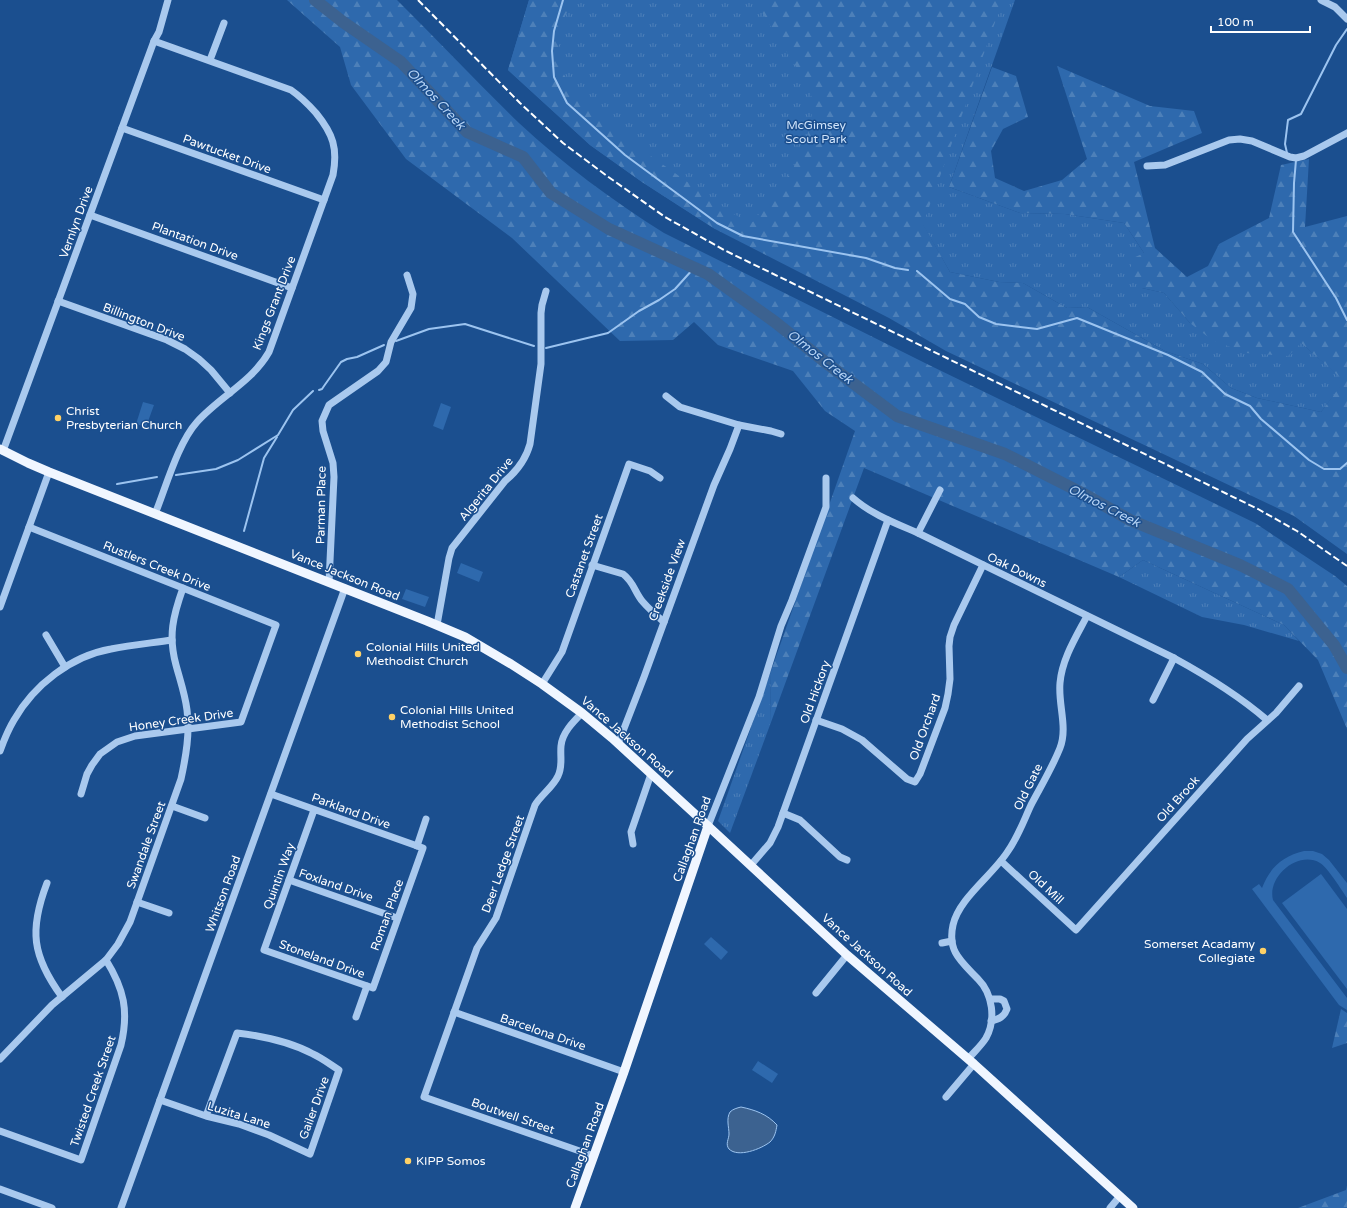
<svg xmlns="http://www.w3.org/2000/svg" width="1347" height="1208" viewBox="0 0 1347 1208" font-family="'Varela Round',sans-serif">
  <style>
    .grass { fill: url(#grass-tufts) }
    .forest { fill: url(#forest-firs) }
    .pitch { fill: #2e69ad }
    .water { fill: #3c6290; stroke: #9cc4f0 }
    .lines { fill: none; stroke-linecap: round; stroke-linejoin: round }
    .stream { stroke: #9cc4f0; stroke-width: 2 }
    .river { stroke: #3c6290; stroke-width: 12 }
    .minor { stroke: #a9c9ee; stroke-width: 7 }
    .major { stroke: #f0f6ff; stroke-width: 9 }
    .rail { stroke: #fff; stroke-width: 2; stroke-dasharray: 7 3; stroke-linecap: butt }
    .poi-dot { fill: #ffd166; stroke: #1b4f8f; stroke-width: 1.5 }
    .labels { text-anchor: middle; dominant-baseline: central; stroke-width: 3; stroke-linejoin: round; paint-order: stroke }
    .park-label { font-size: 12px; fill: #cfe3fa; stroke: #1b4f8f }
    .street-label { font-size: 12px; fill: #fff; stroke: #1b4f8f }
    .poi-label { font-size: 12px; fill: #fff; stroke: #1b4f8f; text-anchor: start }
    .water-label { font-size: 13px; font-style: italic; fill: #b5d3f5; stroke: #1b4f8f }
  </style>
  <defs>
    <pattern id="grass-tufts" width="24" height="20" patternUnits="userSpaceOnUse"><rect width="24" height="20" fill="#2e69ad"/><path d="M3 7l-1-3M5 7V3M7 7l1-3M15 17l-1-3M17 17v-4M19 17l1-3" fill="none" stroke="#4d80b9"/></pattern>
    <pattern id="forest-firs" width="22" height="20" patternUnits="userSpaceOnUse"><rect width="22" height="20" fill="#2e69ad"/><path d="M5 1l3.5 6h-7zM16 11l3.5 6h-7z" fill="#4d80b9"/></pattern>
  </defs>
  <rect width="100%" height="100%" fill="#1b4f8f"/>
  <g class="grass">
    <polygon points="529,0 1015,0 949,187 1020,213 1065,214 1124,223 1144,253 1142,288 1164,293 1190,323 1301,343 1345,381 1321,412 1257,398 1231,388 1203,364 1165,351 1087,307 1067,308 1023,283 999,282 950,272 923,225 715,229 642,182 590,145 508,70"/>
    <polygon points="1143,560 1284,625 1299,641 1244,625 1202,617 1119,577"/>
    <polygon points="771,671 770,725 730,833 718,821"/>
  </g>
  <g class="forest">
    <path d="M 287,0 L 397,0 C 438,41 478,83 519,123 C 562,163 614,202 664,233 L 929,365 L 1255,523 L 1335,576 L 1347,586 L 1347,729 L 1318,660 L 1284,625 L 1143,560 L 1119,577 L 864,468 L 770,725 L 771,671 L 855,431 L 825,411 L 793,371 L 718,345 L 694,322 L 673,340 L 620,341 L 512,238 L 406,159 L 351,85 L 340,47 Z"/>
    <polygon points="529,0 574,0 565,16 558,50 563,73 573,89 620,133 645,152 733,214 753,222 792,171 807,137 814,104 807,84 754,0 1003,0 923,224 950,272 999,282 1023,283 1067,308 1087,307 1165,351 1203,364 1231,388 1257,398 1321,412 1344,381 1301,343 1288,356 1246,353 1212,340 1190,323 1164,293 1142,288 1131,280 1131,259 1144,253 1124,223 1065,214 1020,213 949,187 992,67 1016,76 1028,117 1003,129 991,151 995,178 1024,191 1062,180 1087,159 1057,66 1150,106 1194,111 1202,133 1134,162 1155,248 1187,277 1208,266 1219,244 1269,218 1281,165 1309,159 1305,227 1347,216 1347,554 1294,516 946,351 889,318 715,229 642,182 590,145 508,70"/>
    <polygon points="1341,1009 1347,1013 1347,1043 1332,1048"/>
    <polygon points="1347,1186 1347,1208 1298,1208 1346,1190"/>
  </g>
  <g class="pitch">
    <polygon points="143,402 154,405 146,427 136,424"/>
    <polygon points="441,403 451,407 443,430 433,426"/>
    <polygon points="461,563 483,572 479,582 457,573"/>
    <polygon points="406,589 429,597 425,607 402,599"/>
    <path d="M 1304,851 L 1313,851 L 1322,854 L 1329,860 L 1347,883 L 1347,898 C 1341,889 1328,868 1320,863 C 1298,850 1267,877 1273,900 L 1347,998 L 1347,1010 L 1339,1005 L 1252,889 L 1259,884 L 1262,888 C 1270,867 1283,856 1304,851 Z"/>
    <polygon points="1321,874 1347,909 1347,989 1282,903"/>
    <polygon points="711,937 728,952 721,960 704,944"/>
    <polygon points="758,1061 778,1074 772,1083 752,1070"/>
  </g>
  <path class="water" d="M 741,1107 C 755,1110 767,1114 777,1125 C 776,1131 775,1137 770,1142 C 761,1149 738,1158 729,1149 C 725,1144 729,1139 729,1134 C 729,1127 726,1119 730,1112 C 733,1109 737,1108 741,1107 Z"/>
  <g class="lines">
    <g class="stream">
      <polyline points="563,0 554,31 552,51 554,77 567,103 625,155 717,223 743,236 866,258 895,268 908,270"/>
      <polyline points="1287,153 1285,144 1288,120 1301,114 1336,45 1347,29"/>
      <polyline points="1296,160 1294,183 1293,232 1336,298 1347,320"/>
      <polyline points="917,271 950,299 965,304 979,317 996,324 1037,329 1077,318 1168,355 1202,372 1225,394 1250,406 1261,419 1309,460 1324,469 1340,469 1347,463"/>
      <polyline points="396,341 429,329 465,324 534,346"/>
      <polyline points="546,348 608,333 639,311 659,300 675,289 694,268"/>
      <polyline points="319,390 322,389 324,386 341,362 347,359 357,357 384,345"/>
      <polyline points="176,475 216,469 238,460 278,435 293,410 313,391"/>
      <polyline points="117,484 157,477"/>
      <polyline points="244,531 264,458 277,437"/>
    </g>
    <polyline class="river" points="315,0 343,22 401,62 467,132 523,157 551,193 609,229 708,274 775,322 829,365 897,416 1005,454 1082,493 1130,520 1240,565 1288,589 1334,645 1347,668"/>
    <g class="minor">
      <polyline points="1321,0 1335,7 1347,19"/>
      <path d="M 154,41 L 291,90 C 301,97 308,104 316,113 C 333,134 338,148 333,175 L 269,352 C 252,382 219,397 197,422 C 178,443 166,487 155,514"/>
      <polyline points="210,60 224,23"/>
      <polyline points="122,128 324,200"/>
      <polyline points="1147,166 1165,165 1229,140 1240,139 1252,141 1290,157 1296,158 1304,156 1347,133"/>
      <polyline points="90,215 292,288"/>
      <polyline points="58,301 167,340 185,349 199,359 211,370 230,393"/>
      <polyline points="666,396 680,407 739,425 771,431 781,434"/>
      <polyline points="3,451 154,41 159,32 168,0"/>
      <path d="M 853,498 C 871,514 895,523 918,533 L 1174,658 C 1207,676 1238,695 1267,720"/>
      <polyline points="29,527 276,625 241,722 135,736 117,742 100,754 92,765 87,774 81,794"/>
      <polyline points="918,533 940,490"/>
      <path d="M 592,565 L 623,574 C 634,582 635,593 643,602 C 649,609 657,616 664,622"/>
      <polyline points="329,582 334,477 333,463 323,431 322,421 329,405 378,371 386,362 391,342 411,308 413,294 407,275"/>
      <polyline points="0,607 49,472"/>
      <path d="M 437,625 L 449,558 L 452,548 L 505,481 C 517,471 526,459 530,444 L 541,364 L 541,313 L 542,305 L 546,291"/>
      <polyline points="46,635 65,667"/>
      <polyline points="542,684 562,652 629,464 650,471 660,478"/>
      <polyline points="1153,700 1174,658"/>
      <path d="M 582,713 C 573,722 562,733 561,746 C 560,757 563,766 558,776 C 553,787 541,795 535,805 L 496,918 L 477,948 L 424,1097 L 594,1156"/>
      <polyline points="816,720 842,729 862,740 907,779 915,782 920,774 945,708 948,694 950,679 949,646 950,637 954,625 983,565"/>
      <polyline points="618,744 644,677 714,485 730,449 739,425"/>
      <path d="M 0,751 C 4,740 8,730 14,720 C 34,685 71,656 111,649 C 131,645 152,643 172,640"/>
      <polyline points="271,794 423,848 373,988 264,950 314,810"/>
      <polyline points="172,806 205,818"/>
      <polyline points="783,813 800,820 840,857 847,860"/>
      <polyline points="708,826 759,697 781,626 792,600 826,507 826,478"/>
      <polyline points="633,844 631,832 651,774"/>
      <polyline points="417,846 426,819"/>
      <polyline points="1001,861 1076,930 1247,739 1276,713 1299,686"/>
      <polyline points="751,865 770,843 778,827 888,520"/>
      <polyline points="289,880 397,918"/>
      <path d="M 47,883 C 29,930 32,956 62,997"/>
      <polyline points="137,902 169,913"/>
      <polyline points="942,943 952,941"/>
      <polyline points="816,993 847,955"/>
      <path d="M 990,999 L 1000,999 L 1004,1001 L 1007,1009 C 1004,1017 999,1019 991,1021"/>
      <polyline points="454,1012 624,1072"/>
      <polyline points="356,1017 367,986"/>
      <path d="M 0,1059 L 52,1005 L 106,960 L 118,944 L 130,922 L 181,779 C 186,756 190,733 187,710 C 185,694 180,680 176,665 C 168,636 173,616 183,588"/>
      <path d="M 968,1059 C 974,1052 981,1046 986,1038 C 996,1020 993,994 978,979 C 962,962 947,952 953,925 C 959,898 993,875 1008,851 C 1018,837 1024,820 1031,805 C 1041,786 1052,768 1060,748 C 1068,727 1058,705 1060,683 C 1062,659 1076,637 1087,616"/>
      <polyline points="946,1097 974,1064"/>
      <path d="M 160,1100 L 206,1116 L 239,1124 L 269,1135 L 310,1154 L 339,1070 C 331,1065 322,1058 313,1054 C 289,1041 263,1036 237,1033 L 206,1116"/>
      <path d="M 0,1131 L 81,1160 L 121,1045 C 129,1011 124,989 106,960"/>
      <polyline points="0,1189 52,1208"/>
      <polyline points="121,1208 345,588"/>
      <polyline points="1110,1208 1120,1196"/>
    </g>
    <g class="major">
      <polyline points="0,449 28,463 49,472 427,621 465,637 511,664 542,684 582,713 612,738 708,826 847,955 974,1064 1133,1208"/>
      <polyline points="575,1208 624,1072 708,826"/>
    </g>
    <polyline class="rail" points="418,0 520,103 563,143 607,176 665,217 726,251 1258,509 1297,531 1347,566"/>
  </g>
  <g class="poi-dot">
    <circle cx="58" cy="418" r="4"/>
    <circle cx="358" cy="654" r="4"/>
    <circle cx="392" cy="717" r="4"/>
    <circle cx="1263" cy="951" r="4"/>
    <circle cx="408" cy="1161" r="4"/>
  </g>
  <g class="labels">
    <g class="park-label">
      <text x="816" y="125">McGimsey<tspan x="816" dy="14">Scout Park</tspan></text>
    </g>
    <g class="street-label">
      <text transform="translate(227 154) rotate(20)">Pawtucket Drive</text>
      <text transform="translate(76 222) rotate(-70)">Vernlyn Drive</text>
      <text transform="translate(195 241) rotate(20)">Plantation Drive</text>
      <text transform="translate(274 303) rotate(-69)">Kings Grant Drive</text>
      <text transform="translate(144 322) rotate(21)">Billington Drive</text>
      <text transform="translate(486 489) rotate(-51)">Algerita Drive</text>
      <text transform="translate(321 505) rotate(-89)">Parman Place</text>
      <text transform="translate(584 556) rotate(-70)">Castanet Street</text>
      <text transform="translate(157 566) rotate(22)">Rustlers Creek Drive</text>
      <text transform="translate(1017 570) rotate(26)">Oak Downs</text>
      <text transform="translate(345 575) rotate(22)">Vance Jackson Road</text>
      <text transform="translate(667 580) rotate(-70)">Creekside View</text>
      <text transform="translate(815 692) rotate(-70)">Old Hickory</text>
      <text transform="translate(181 720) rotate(-8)">Honey Creek Drive</text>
      <text transform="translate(925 727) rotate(-70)">Old Orchard</text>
      <text transform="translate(627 737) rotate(41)">Vance Jackson Road</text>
      <text transform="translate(1028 787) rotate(-64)">Old Gate</text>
      <text transform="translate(1178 799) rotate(-48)">Old Brook</text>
      <text transform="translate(351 811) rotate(20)">Parkland Drive</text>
      <text transform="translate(692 839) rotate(-70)">Callaghan Road</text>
      <text transform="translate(146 845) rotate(-70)">Swandale Street</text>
      <text transform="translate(503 864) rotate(-70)">Deer Ledge Street</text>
      <text transform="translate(279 876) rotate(-70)">Quintin Way</text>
      <text transform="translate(336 885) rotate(19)">Foxland Drive</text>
      <text transform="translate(1046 887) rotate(43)">Old Mill</text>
      <text transform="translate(223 894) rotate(-70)">Whitson Road</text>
      <text transform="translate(387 915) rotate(-70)">Roman Place</text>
      <text transform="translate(867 955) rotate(42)">Vance Jackson Road</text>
      <text transform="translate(322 959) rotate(20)">Stoneland Drive</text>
      <text transform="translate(543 1032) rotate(19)">Barcelona Drive</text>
      <text transform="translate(93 1091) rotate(-71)">Twisted Creek Street</text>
      <text transform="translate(314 1108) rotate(-70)">Gailer Drive</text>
      <text transform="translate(239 1115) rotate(17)">Luzita Lane</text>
      <text transform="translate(513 1116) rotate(19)">Boutwell Street</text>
      <text transform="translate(585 1145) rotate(-70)">Callaghan Road</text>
    </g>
    <g class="poi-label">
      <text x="66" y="411">Christ<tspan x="66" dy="14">Presbyterian Church</tspan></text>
      <text x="366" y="647">Colonial Hills United<tspan x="366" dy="14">Methodist Church</tspan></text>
      <text x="400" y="710">Colonial Hills United<tspan x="400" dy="14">Methodist School</tspan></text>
      <text x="1255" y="944" text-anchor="end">Somerset Acadamy<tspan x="1255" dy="14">Collegiate</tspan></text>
      <text x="416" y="1161">KIPP Somos</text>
    </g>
    <g class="water-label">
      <text transform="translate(436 99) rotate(47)">Olmos Creek</text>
      <text transform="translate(820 357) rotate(38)">Olmos Creek</text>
      <text transform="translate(1104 506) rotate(27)">Olmos Creek</text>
    </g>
  </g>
  <path d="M1211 26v6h99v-6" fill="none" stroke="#ffffff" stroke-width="2"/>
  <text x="1217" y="26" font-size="12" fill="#ffffff" stroke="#1b4f8f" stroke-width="3" paint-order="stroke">100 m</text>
</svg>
